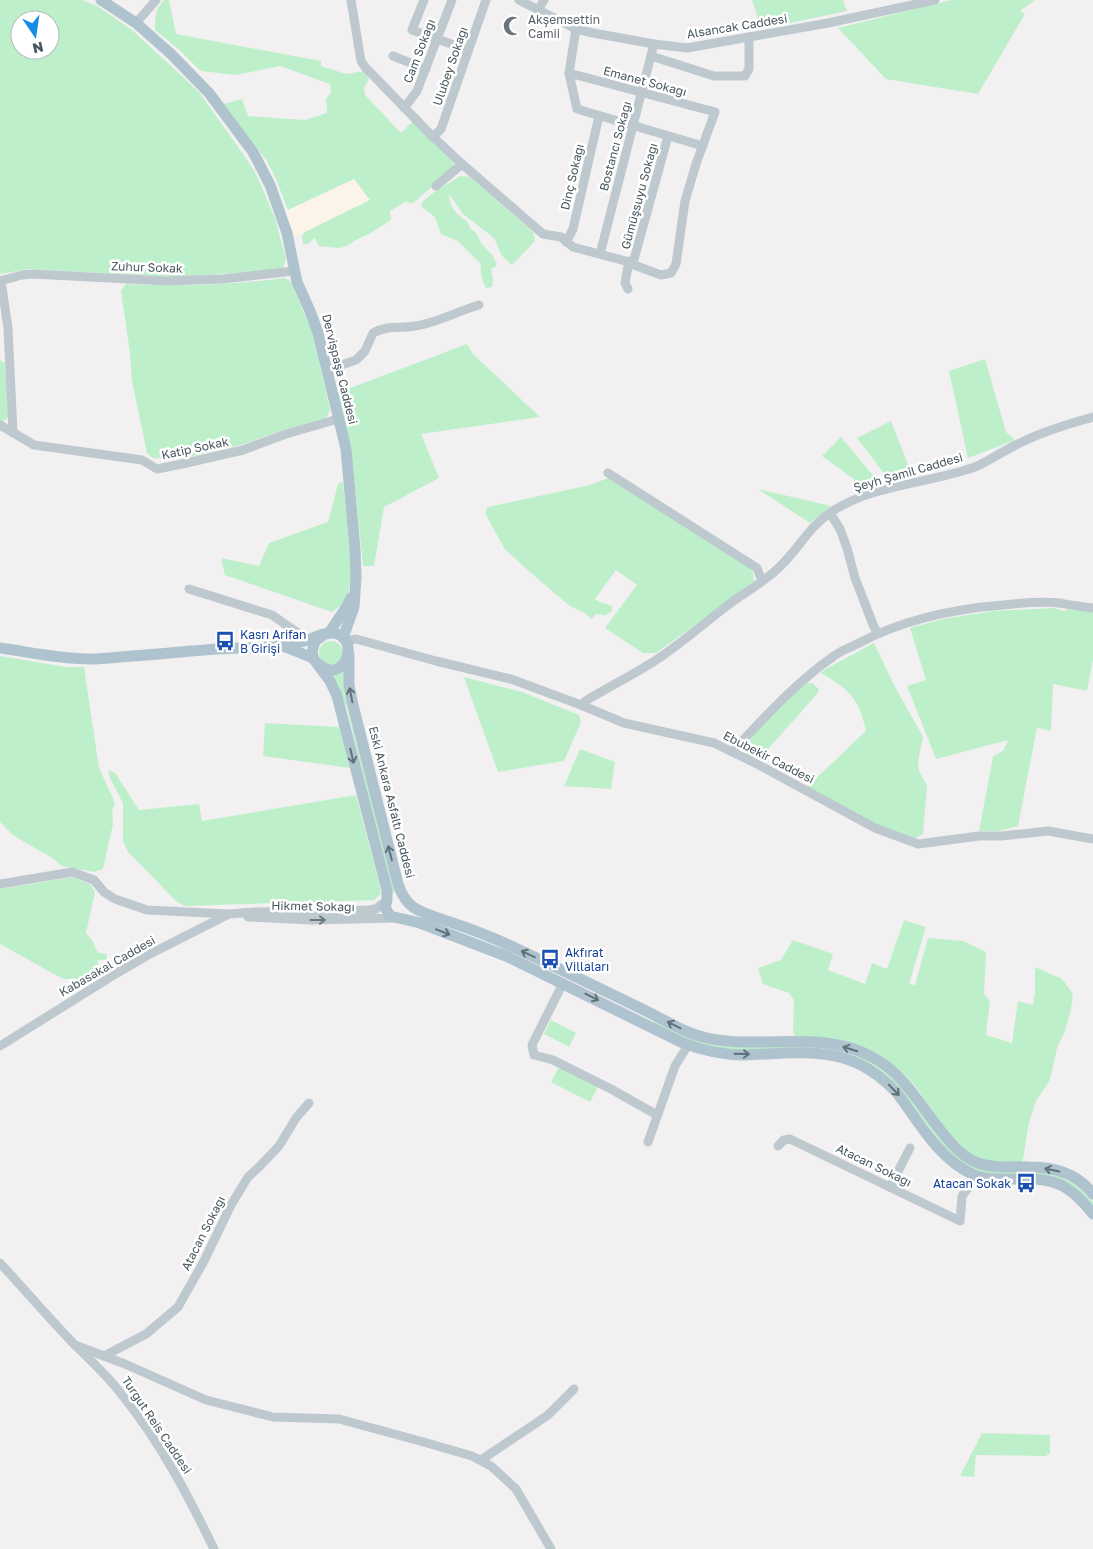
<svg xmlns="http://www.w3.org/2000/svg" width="1093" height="1549" viewBox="0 0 1093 1549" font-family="'Golos Text',sans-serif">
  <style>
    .commercial { fill: #fdf4e9 }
    .green { fill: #bdf0ca; fill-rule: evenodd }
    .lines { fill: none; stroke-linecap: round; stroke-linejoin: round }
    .minor { stroke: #bdc9cf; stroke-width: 9 }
    .major { stroke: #afc3cf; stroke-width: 11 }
    .oneway { stroke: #61717a }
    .oneway2 { stroke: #6a7880 }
    .labels { text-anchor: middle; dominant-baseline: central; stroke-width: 5; stroke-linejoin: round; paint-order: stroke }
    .worship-label { font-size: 12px; fill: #5b616d; stroke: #fff; text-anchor: start }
    .street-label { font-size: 12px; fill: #47565e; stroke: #fff }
    .transit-label { font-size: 12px; fill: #164399; stroke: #fff; text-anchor: start }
  </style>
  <rect width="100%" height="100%" fill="#f2f0f0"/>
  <polygon class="commercial" points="354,179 371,200 294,237 285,211"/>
  <g class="green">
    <path d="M 0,0 L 82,0 L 97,6 L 132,30 L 199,92 L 248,161 L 256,174 L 275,218 L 286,259 L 282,270 L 175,277 L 29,269 L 0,274 ZM 20,20 L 50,20 L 50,50 L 20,50 Z"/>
    <path d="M 164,0 L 169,0 L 176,34 L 321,61 L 321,66 L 346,74 L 364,71 L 369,79 L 364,88 L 365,95 L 401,133 L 413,121 L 453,161 L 454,168 L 413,203 L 405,202 L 390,211 L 391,220 L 369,234 L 356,240 L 346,246 L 339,248 L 319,246 L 315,238 L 308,244 L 303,244 L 302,236 L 305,232 L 370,200 L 354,179 L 288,210 L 276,179 L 267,161 L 224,104 L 242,99 L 248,116 L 305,120 L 327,113 L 326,99 L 331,92 L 330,84 L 280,66 L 236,75 L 201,71 L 176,47 L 155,30 C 155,18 155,9 164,0 Z"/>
    <polygon points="752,0 843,0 847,11 762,29"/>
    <polygon points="951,0 1035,0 1020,11 1025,14 978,94 886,79 838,28"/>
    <path d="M 460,176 L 470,177 L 533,232 L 535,241 L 512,265 L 502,256 L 494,238 L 463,214 L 449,194 C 449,206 457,216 467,221 L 470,228 L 477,234 L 481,243 L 493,256 L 497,265 L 494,268 L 491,268 L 493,281 L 492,287 L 486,288 C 482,280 480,273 481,264 L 458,241 L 441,234 L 435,217 L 422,207 L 421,204 C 432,191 446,186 460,176 Z"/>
    <path d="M 285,278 L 291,282 L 313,334 L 330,410 L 326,418 L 283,430 L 241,445 L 180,459 L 153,458 L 147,453 L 132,381 L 130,353 L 121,291 L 126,284 C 179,287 232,285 285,278 Z"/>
    <polygon points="467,344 473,354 540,417 421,434 439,478 384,507 374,566 363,566 351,448 337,393"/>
    <polygon points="985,359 1006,432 1015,440 968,458 949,371"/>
    <polygon points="0,360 5,363 8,417 3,422 0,420"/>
    <polygon points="891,421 912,475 894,479 886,476 857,438"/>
    <polygon points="841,437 877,480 876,485 866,488 822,456"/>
    <polygon points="608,478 651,504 750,568 753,573 754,581 751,585 656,653 643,653 605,628 637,585 616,570 595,599 600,602 612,606 612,611 605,615 596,614 592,619 584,613 570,606 532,574 504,548 485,513 488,507 590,485"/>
    <polygon points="343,482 352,573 348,594 341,605 332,612 225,575 221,558 259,566 269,543 328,522 338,484"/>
    <polygon points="758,489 831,506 810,523"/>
    <polygon points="1054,608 1064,611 1069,609 1093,612 1093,659 1087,691 1053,684 1051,731 1037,728 1018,826 999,831 979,831 993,757 1004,750 1008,740 936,759 907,686 926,680 910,628 943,619 994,611"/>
    <circle cx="331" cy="653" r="12"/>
    <path d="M 874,643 L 894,685 L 923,737 L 918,761 L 919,771 L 927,786 L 923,834 L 914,839 L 878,826 L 807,787 L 866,731 C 859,699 850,690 821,673 L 824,670 Z"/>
    <polygon points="0,656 66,667 84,667 99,768 115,803 112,811 113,824 103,869 94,872 62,866 51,857 14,836 0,822"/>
    <polygon points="344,670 344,683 396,892 391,893 347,708 332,675"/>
    <polygon points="464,677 522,692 579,715 581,722 564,761 498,772"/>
    <path d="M 806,683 L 812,683 L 819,689 L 817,694 L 760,758 L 752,759 L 743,754 C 754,725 783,704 806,683 Z"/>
    <polygon points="265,723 340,727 350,768 263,756"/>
    <polygon points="580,749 615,762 611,789 564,786"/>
    <polygon points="108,770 115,773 139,810 199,804 202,821 356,795 380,886 381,894 374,900 185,906 177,902 128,852 123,841 123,803 110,778"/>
    <polygon points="72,877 90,884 95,892 86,933 92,940 98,953 107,954 107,960 98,960 98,973 85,979 63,979 0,944 0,889"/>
    <polygon points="904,920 926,927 909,984 915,985 928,938 963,941 986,952 984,994 990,1001 986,1035 1012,1043 1018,1001 1033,1005 1035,992 1035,967 1062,979 1073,994 1071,1009 1065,1031 1057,1048 1050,1080 1036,1101 1028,1126 1023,1160 1019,1163 983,1161 968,1153 945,1129 916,1087 905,1075 884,1059 840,1040 823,1037 796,1037 793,1033 794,1000 789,993 763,984 758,968 781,960 793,940 833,954 828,970 865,984 872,963 887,969"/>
    <polygon points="551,1020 576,1033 569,1047 544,1034"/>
    <polygon points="654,1021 667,1027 798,1046 832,1048 863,1058 878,1067 899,1084 953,1153 1030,1170 1059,1176 1075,1184 1093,1201 1093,1207 1079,1191 986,1174 969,1168 945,1149 903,1093 858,1060 735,1051 703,1045 653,1024"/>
    <polygon points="560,1065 599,1085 590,1102 551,1082"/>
    <polygon points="982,1433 1050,1435 1050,1454 1047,1454 1047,1456 976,1455 974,1477 960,1476"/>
  </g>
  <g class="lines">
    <g class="minor">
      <polyline points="351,0 361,61 365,67 431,135 462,164 543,234 561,237 573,247 633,263 634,265 661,275 671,273 676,264 685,201 696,164 715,112 569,73"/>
      <polyline points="424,0 412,30 468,50"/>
      <polyline points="519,0 576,29 593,33 654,44 687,48 828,23 935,0"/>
      <polyline points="538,10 544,0"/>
      <polyline points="136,23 156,0"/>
      <polyline points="576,29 569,73 577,109 703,146"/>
      <polyline points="393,56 426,69"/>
      <polyline points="651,56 714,76 745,76 749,69 749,37"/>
      <polyline points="404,108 417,91 452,0"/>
      <polyline points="433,137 441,129 486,0"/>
      <polyline points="436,186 462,164"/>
      <polyline points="566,242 573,229 599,116"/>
      <polyline points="600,254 654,44"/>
      <polyline points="633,263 668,136"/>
      <polyline points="0,281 22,275 33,274 166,281 223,279 294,271"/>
      <polyline points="1,281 8,328 13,433"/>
      <polyline points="628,289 625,283 629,261"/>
      <path d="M 327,370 L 356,360 L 365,351 L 373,333 C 390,324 399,329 415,326 C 437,323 458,311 479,305"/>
      <polyline points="0,425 34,445 142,460 157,469 182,464 243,450 286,434 338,419"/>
      <polyline points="608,473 757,568 762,581"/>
      <polyline points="830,513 840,529 847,548 855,578 874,627 878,633"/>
      <polyline points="189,589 272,615 308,640"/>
      <polyline points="345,641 356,639 436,661 511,679 581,705 624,723 714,743 759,765 875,828 918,844 979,836 1001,836 1048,831 1093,839"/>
      <path d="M 581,705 L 587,700 C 612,685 639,672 662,656 C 685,640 706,622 728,605 C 743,594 760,584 774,572 C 797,553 806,529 831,512 C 874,484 927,484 975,467 C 991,460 1006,449 1022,442 C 1042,432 1071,423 1093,417"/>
      <path d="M 732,752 C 764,718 795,683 834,656 C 842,650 852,647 861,642 C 905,619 953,609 1003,605 C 1021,603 1041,601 1059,603 C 1071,605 1082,607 1093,608"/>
      <polyline points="0,884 72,872 94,880 104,892 115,899 147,910 228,914"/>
      <polyline points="248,917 311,920 396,918"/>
      <polyline points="563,983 532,1045 534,1055 553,1060 611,1089 657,1115"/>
      <polyline points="0,1046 117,973 148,955 229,914 254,912 369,910 376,909 387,900"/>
      <polyline points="648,1142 675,1066 688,1045"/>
      <polyline points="778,1146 784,1140 790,1139 960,1221 962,1196 978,1176"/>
      <polyline points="890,1187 910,1148"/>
      <path d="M 0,1263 C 25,1290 49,1318 75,1345 C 91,1361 108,1376 122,1395 C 160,1442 188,1495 214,1549"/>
      <polyline points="75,1345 125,1364 206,1400 273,1417 339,1419 420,1441 472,1456 491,1466 516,1489 551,1549"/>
      <polyline points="104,1356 146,1334 178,1307 204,1261 231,1205 248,1177 259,1167 279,1146 296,1118 309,1103"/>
      <polyline points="481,1460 548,1415 574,1389"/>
    </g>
    <g class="major">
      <polyline points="101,0 136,23 171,54 209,93 253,152 270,185 287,233 297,282 310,311 318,333 346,449 355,549 356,577 354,607 343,638"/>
      <polyline points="329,633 347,606 351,598"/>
      <path d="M 325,634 L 315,641 L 312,652 L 313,658 L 330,681 L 337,696 L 387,890 L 387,900 L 385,907 L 390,916 L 420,923 L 506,956 L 681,1042 C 701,1050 722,1055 744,1055 C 777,1054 812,1049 843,1058 C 865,1064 882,1077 897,1093 C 919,1122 938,1158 972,1174 C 985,1180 1000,1179 1014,1179 C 1052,1177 1069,1183 1093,1214"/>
      <polyline points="283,646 313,658"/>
      <path d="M 0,648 C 29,652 60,659 90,659 C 104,659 118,657 132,656 C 161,654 189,651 218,649 C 248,647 279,649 308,640 C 315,637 323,633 330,633 C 363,632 346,688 318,664"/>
      <path d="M 349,655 L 349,685 L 353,705 L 398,884 C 401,893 405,901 413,907 C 423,914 438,918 450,922 C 471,929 492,937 513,947 C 556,967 599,988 642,1009 C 663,1019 684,1033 707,1038 C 762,1050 820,1029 872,1057 C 901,1072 918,1101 937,1126 C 949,1141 960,1156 978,1163 C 995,1169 1012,1166 1030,1167 C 1054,1167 1078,1174 1093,1194"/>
    </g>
  </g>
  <defs><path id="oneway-shaft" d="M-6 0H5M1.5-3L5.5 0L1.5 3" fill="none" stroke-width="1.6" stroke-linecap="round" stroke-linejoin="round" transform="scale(1.25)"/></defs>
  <g class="oneway">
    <use href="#oneway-shaft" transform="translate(351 695) rotate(-101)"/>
    <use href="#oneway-shaft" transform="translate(352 756) rotate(77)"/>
    <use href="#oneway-shaft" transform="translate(390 853) rotate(-105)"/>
    <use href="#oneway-shaft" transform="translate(443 932) rotate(21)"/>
    <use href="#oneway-shaft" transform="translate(528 954) rotate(-155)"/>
    <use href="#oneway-shaft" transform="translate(592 997) rotate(27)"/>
    <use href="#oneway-shaft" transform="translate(674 1025) rotate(-153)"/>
    <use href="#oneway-shaft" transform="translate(850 1049) rotate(-162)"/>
    <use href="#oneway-shaft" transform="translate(742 1054) rotate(1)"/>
    <use href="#oneway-shaft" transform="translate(894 1090) rotate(46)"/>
    <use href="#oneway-shaft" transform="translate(1052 1170) rotate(-168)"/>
  </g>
  <use class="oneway2" href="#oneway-shaft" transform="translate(318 920)"/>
  <defs>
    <symbol id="mosque-bare" viewBox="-9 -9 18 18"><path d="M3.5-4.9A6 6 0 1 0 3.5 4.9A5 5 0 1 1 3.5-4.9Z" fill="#6b7280" stroke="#fff" stroke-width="2.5" paint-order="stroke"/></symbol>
    <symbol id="bus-bare" viewBox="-9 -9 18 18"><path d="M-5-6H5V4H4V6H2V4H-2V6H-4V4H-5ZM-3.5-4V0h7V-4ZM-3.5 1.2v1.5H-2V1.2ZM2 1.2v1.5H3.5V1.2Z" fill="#1a4fb4" stroke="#fff" stroke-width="2.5" paint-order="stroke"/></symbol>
  </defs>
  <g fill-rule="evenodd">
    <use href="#mosque-bare" x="499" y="12" width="28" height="28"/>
    <use href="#bus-bare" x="211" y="627" width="28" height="28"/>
    <use href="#bus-bare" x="536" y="945" width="28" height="28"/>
    <use href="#bus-bare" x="1012" y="1169" width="28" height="28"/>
  </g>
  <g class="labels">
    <g class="worship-label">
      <text x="528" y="19">Akşemsettin<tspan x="528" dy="14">Camii</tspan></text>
    </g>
    <g class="street-label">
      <text transform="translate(737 26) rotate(-9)">Alsancak Caddesi</text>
      <text transform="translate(419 51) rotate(-69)">Cam Sokağı</text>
      <text transform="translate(450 66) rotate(-71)">Ulubey Sokağı</text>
      <text transform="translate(645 81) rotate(15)">Emanet Sokağı</text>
      <text transform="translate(615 146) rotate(-75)">Bostancı Sokağı</text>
      <text transform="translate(572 177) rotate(-77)">Dinç Sokağı</text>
      <text transform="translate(639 196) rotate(-75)">Gümüşsuyu Sokağı</text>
      <text transform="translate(147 267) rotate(2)">Zuhur Sokak</text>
      <text transform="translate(340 369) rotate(76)">Dervişpaşa Caddesi</text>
      <text transform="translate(195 448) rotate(-12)">Katip Sokak</text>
      <text transform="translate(908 472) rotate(-16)">Şeyh Şamil Caddesi</text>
      <text transform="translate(769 757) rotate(27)">Ebubekir Caddesi</text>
      <text transform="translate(392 802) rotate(76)">Eski Ankara Asfaltı Caddesi</text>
      <text transform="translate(313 906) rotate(1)">Hikmet Sokağı</text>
      <text transform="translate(107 966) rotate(-30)">Kabasakal Caddesi</text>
      <text transform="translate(874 1165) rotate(26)">Atacan Sokağı</text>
      <text transform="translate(203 1233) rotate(-63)">Atacan Sokağı</text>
      <text transform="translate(157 1425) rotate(56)">Turgut Reis Caddesi</text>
    </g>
    <g class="transit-label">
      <text x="240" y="634">Kasrı Arifan<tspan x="240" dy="14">B Girişi</tspan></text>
      <text x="565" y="952">Akfırat<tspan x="565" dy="14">Villaları</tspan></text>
      <text x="1011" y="1183" text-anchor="end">Atacan Sokak</text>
    </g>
  </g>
  <g transform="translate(35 35) rotate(167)"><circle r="24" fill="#ffffff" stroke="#b5bbbf"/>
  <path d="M0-4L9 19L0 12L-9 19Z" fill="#148de7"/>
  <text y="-8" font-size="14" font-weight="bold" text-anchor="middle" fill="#47565e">N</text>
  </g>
</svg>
